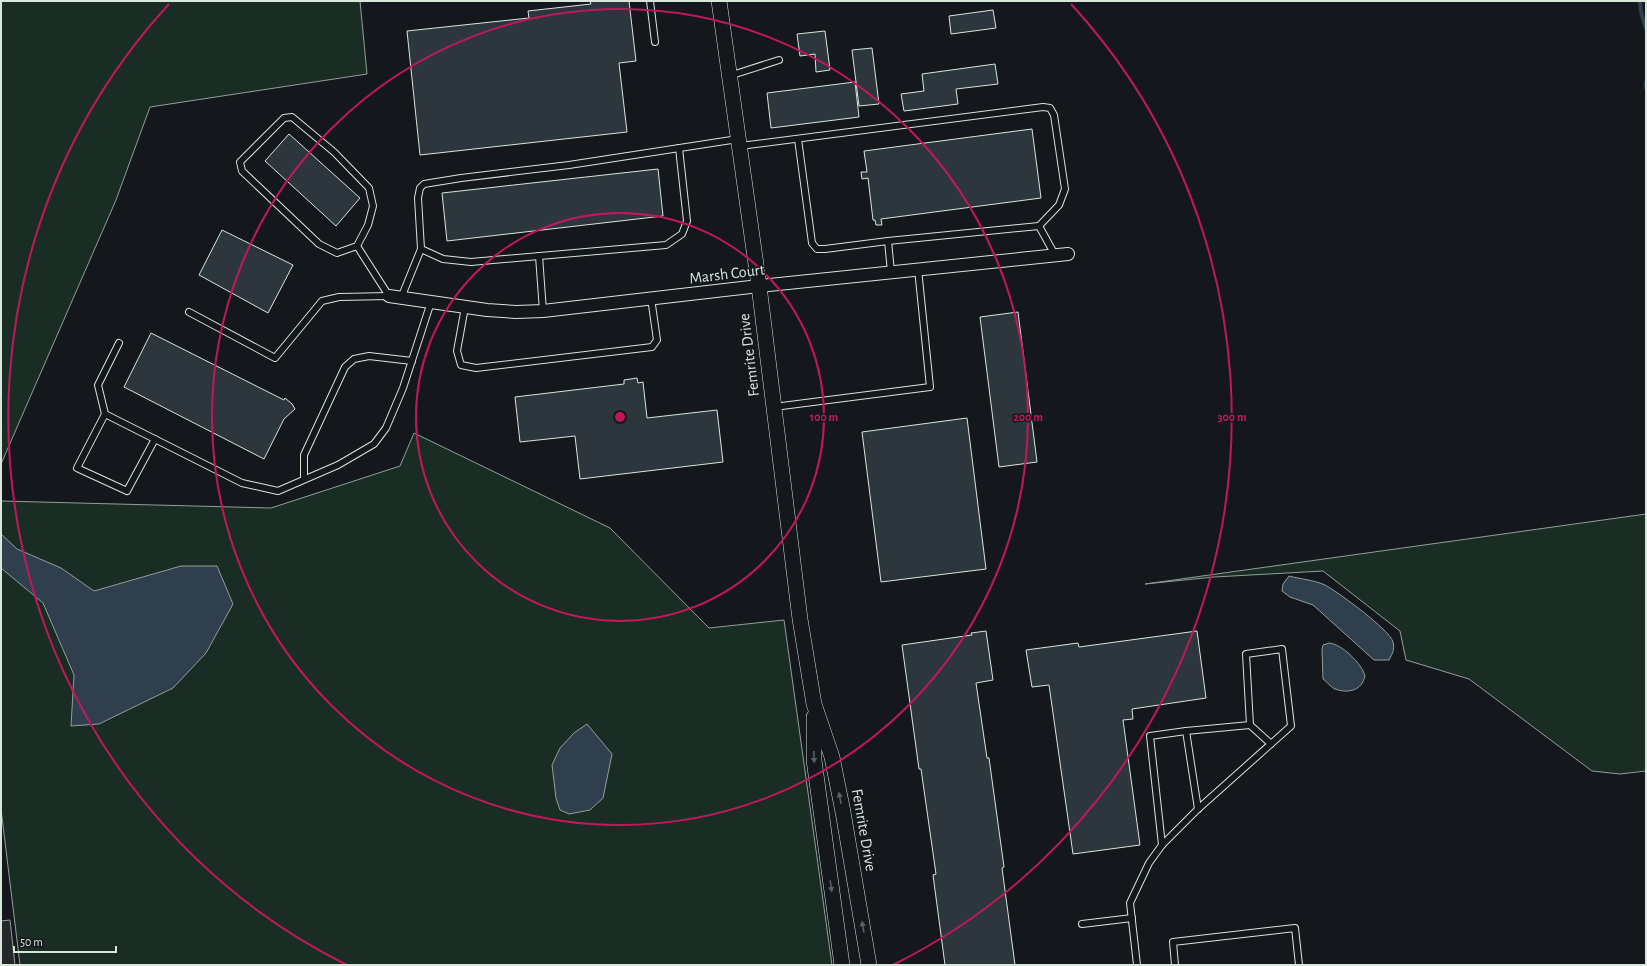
<svg xmlns="http://www.w3.org/2000/svg" width="1647" height="966" viewBox="0 0 1647 966" font-family="'Alegreya Sans',sans-serif">
  <style>
    .green { fill: #1a2d24; stroke: #939e99 }
    .parking { fill: #24282b; stroke: #939e99 }
    .water { fill: #2f3f4d; stroke: #939e99 }
    .lines { fill: none; stroke-linecap: round; stroke-linejoin: round }
    .stream { stroke: #2f3f4d; stroke-width: 4 }
    .building { fill: #2c363c; stroke: #d8e6dc }
    .service-casing { stroke: #d8e6dc; stroke-width: 8 }
    .minor-casing { stroke: #d8e6dc; stroke-width: 14 }
    .tertiary-casing { stroke: #d8e6dc; stroke-width: 16 }
    .service { stroke: #14181c; stroke-width: 6 }
    .minor { stroke: #14181c; stroke-width: 12 }
    .tertiary { stroke: #14181c; stroke-width: 15 }
    .oneway { fill: #59605f }
    .ring { fill: none; stroke: #c2185b; stroke-width: 2 }
    .labels { text-anchor: middle; dominant-baseline: central; stroke-width: 3; stroke-linejoin: round; paint-order: stroke }
    .street-label { font-size: 16px; fill: #d8e6dc; stroke: #14181c }
    .centre { fill: #c2185b; stroke: #14181c; stroke-width: 2 }
    .ring-label { font-size: 12px; text-anchor: middle; font-weight: bold; fill: #c2185b; stroke: #14181c; stroke-width: 3; stroke-linejoin: round; paint-order: stroke }
  </style>
  <rect width="100%" height="100%" fill="#14181c"/>
  <g class="green">
    <polygon points="1,1 360,1 367,74 150,107 116,200 1,464"/>
    <polygon points="414,433 610,528 709,628 784,620 832,965 20,965 1,809 1,501 271,508 400,466"/>
    <polygon points="1646,514 1646,771 1620,774 1592,771 1469,679 1406,660 1400,631 1323,571 1214,577 1145,584"/>
  </g>
  <polygon class="parking" points="10,920 15,965 1,965 1,921"/>
  <g class="water">
    <polygon points="1,534 17,549 61,568 94,591 181,566 217,566 233,604 206,653 173,688 99,724 71,726 74,675 43,603 1,568"/>
    <path d="M 1289,576 C 1300,579 1314,580 1325,585 C 1338,592 1390,630 1393,642 C 1395,650 1392,654 1389,660 L 1374,660 L 1313,605 L 1290,597 L 1282,591 L 1283,584 Z"/>
    <path d="M 1329,643 C 1342,644 1362,664 1365,676 C 1362,690 1349,694 1335,689 C 1332,688 1327,682 1323,679 L 1322,649 L 1323,645 Z"/>
    <polygon points="587,724 612,754 603,798 590,810 569,814 560,810 556,798 552,765 560,748 574,733"/>
  </g>
  <g class="lines">
    <g class="stream">
      <polyline points="1640,1 1641,12 1646,29"/>
      <polyline points="1646,82 1646,88"/>
    </g>
  </g>
  <g class="building">
    <polygon points="590,1 629,1 636,61 619,63 627,132 420,155 407,31 529,18 528,11 591,4"/>
    <polygon points="993,10 996,28 951,34 949,16"/>
    <polygon points="825,31 830,70 816,72 815,54 800,56 797,34"/>
    <polygon points="872,48 879,104 859,106 852,50"/>
    <polygon points="995,64 998,84 956,89 958,104 904,111 901,94 924,91 922,74"/>
    <polygon points="855,82 859,117 771,128 767,93"/>
    <polygon points="1032,129 1041,198 881,219 882,225 876,225 875,220 873,220 868,178 862,179 861,172 867,172 864,151"/>
    <polygon points="289,134 360,198 336,226 265,161"/>
    <polygon points="658,169 663,216 447,241 442,193"/>
    <polygon points="222,230 293,265 268,313 199,275"/>
    <polygon points="1018,312 1037,462 999,467 980,317"/>
    <polygon points="151,333 284,400 285,398 292,404 295,409 284,419 264,459 124,387"/>
    <polygon points="637,378 638,383 643,382 647,418 717,410 723,462 580,479 575,436 520,442 515,397 624,384 624,380"/>
    <polygon points="967,418 986,569 881,582 862,432"/>
    <polygon points="986,631 993,680 976,683 987,758 989,758 1004,867 1002,868 1015,965 945,965 933,875 936,874 921,769 919,769 902,645 972,635 971,633"/>
    <polygon points="1197,631 1206,698 1132,709 1133,719 1123,720 1140,845 1073,854 1049,685 1032,687 1026,650 1078,643 1079,647"/>
  </g>
  <g class="lines">
    <defs>
      <g id="service">
        <polyline points="650,1 655,42"/>
        <polyline points="729,76 779,60"/>
        <polyline points="798,139 812,243 817,249 825,249 888,241 1039,226"/>
        <polyline points="740,146 1043,107 1050,108 1054,115 1065,189 1059,205 1039,226 1055,255"/>
        <polyline points="888,241 891,272"/>
        <polyline points="357,246 337,253 319,244 242,171 240,162 284,118 292,117 334,152 369,188 373,206 368,225 357,246 389,296"/>
        <polyline points="421,249 443,259 471,262 666,245 682,234 687,221 679,148"/>
        <polyline points="539,256 543,311"/>
        <polyline points="401,298 421,249 418,198 420,188 424,184 461,178 569,165 738,139"/>
        <polyline points="465,307 457,351 461,365 476,368 652,347 657,340 651,298"/>
        <polyline points="189,312 275,358 322,301 339,297 389,296"/>
        <polyline points="119,343 98,385 105,414 242,483 278,491 338,465 374,444 386,428 403,388 431,302"/>
        <polyline points="774,407 930,387 918,269"/>
        <polyline points="105,414 77,468 127,491 155,439"/>
        <polyline points="304,479 304,455 345,367 354,359 369,356 412,361"/>
        <polyline points="1186,731 1198,809"/>
        <polyline points="1162,845 1150,736 1186,731 1250,725"/>
        <polyline points="1082,924 1132,918"/>
        <polyline points="1137,965 1130,903 1149,863 1162,845 1198,809 1291,726 1282,649 1246,654 1250,725 1271,744"/>
        <polyline points="1175,965 1173,942 1295,928 1299,965"/>
      </g>
      <polyline id="minor" points="389,296 487,310 516,312 543,311 759,286 1068,254"/>
      <g id="tertiary">
        <polyline points="719,1 759,286 800,619 814,704 832,757 843,812 869,965"/>
        <polyline points="814,717 814,760 842,965"/>
      </g>
    </defs>
    <use href="#service" class="service-casing"/>
    <use href="#minor" class="minor-casing"/>
    <use href="#tertiary" class="tertiary-casing"/>
    <use href="#service" class="service"/>
    <use href="#minor" class="minor"/>
    <use href="#tertiary" class="tertiary"/>
  </g>
  <defs><path id="oneway-solid" d="M-6-.8H1V-3.2L6.5 0L1 3.2V.8H-6Z"/></defs>
  <g class="oneway">
    <use href="#oneway-solid" transform="translate(814 757) rotate(88)"/>
    <use href="#oneway-solid" transform="translate(840 798) rotate(-101)"/>
    <use href="#oneway-solid" transform="translate(831 886) rotate(82)"/>
    <use href="#oneway-solid" transform="translate(863 927) rotate(-100)"/>
  </g>
  <g class="ring">
    <circle cx="620" cy="417" r="204"/>
    <circle cx="620" cy="417" r="408"/>
    <path d="M347 965A612 612 0 0 1 169 4M1071 4A612 612 0 0 1 893 965"/>
  </g>
  <g class="labels">
    <g class="street-label">
      <text transform="translate(727 274) rotate(-7)">Marsh Court</text>
      <text transform="translate(749 355) rotate(-97)">Femrite Drive</text>
      <text transform="translate(864 830) rotate(80)">Femrite Drive</text>
    </g>
  </g>
  <circle cx="620" cy="417" r="6" class="centre"/>
  <g class="ring-label">
    <text x="824" y="421">100 m</text>
    <text x="1028" y="421">200 m</text>
    <text x="1232" y="421">300 m</text>
  </g>
  <rect width="1647" height="966" fill="none" stroke="#d8e6dc" stroke-width="4"/>
  <path d="M14 946v6h102v-6" fill="none" stroke="#d8e6dc" stroke-width="2"/>
  <text x="20" y="946" font-size="12" fill="#d8e6dc" stroke="#14181c" stroke-width="3" paint-order="stroke">50 m</text>
</svg>
